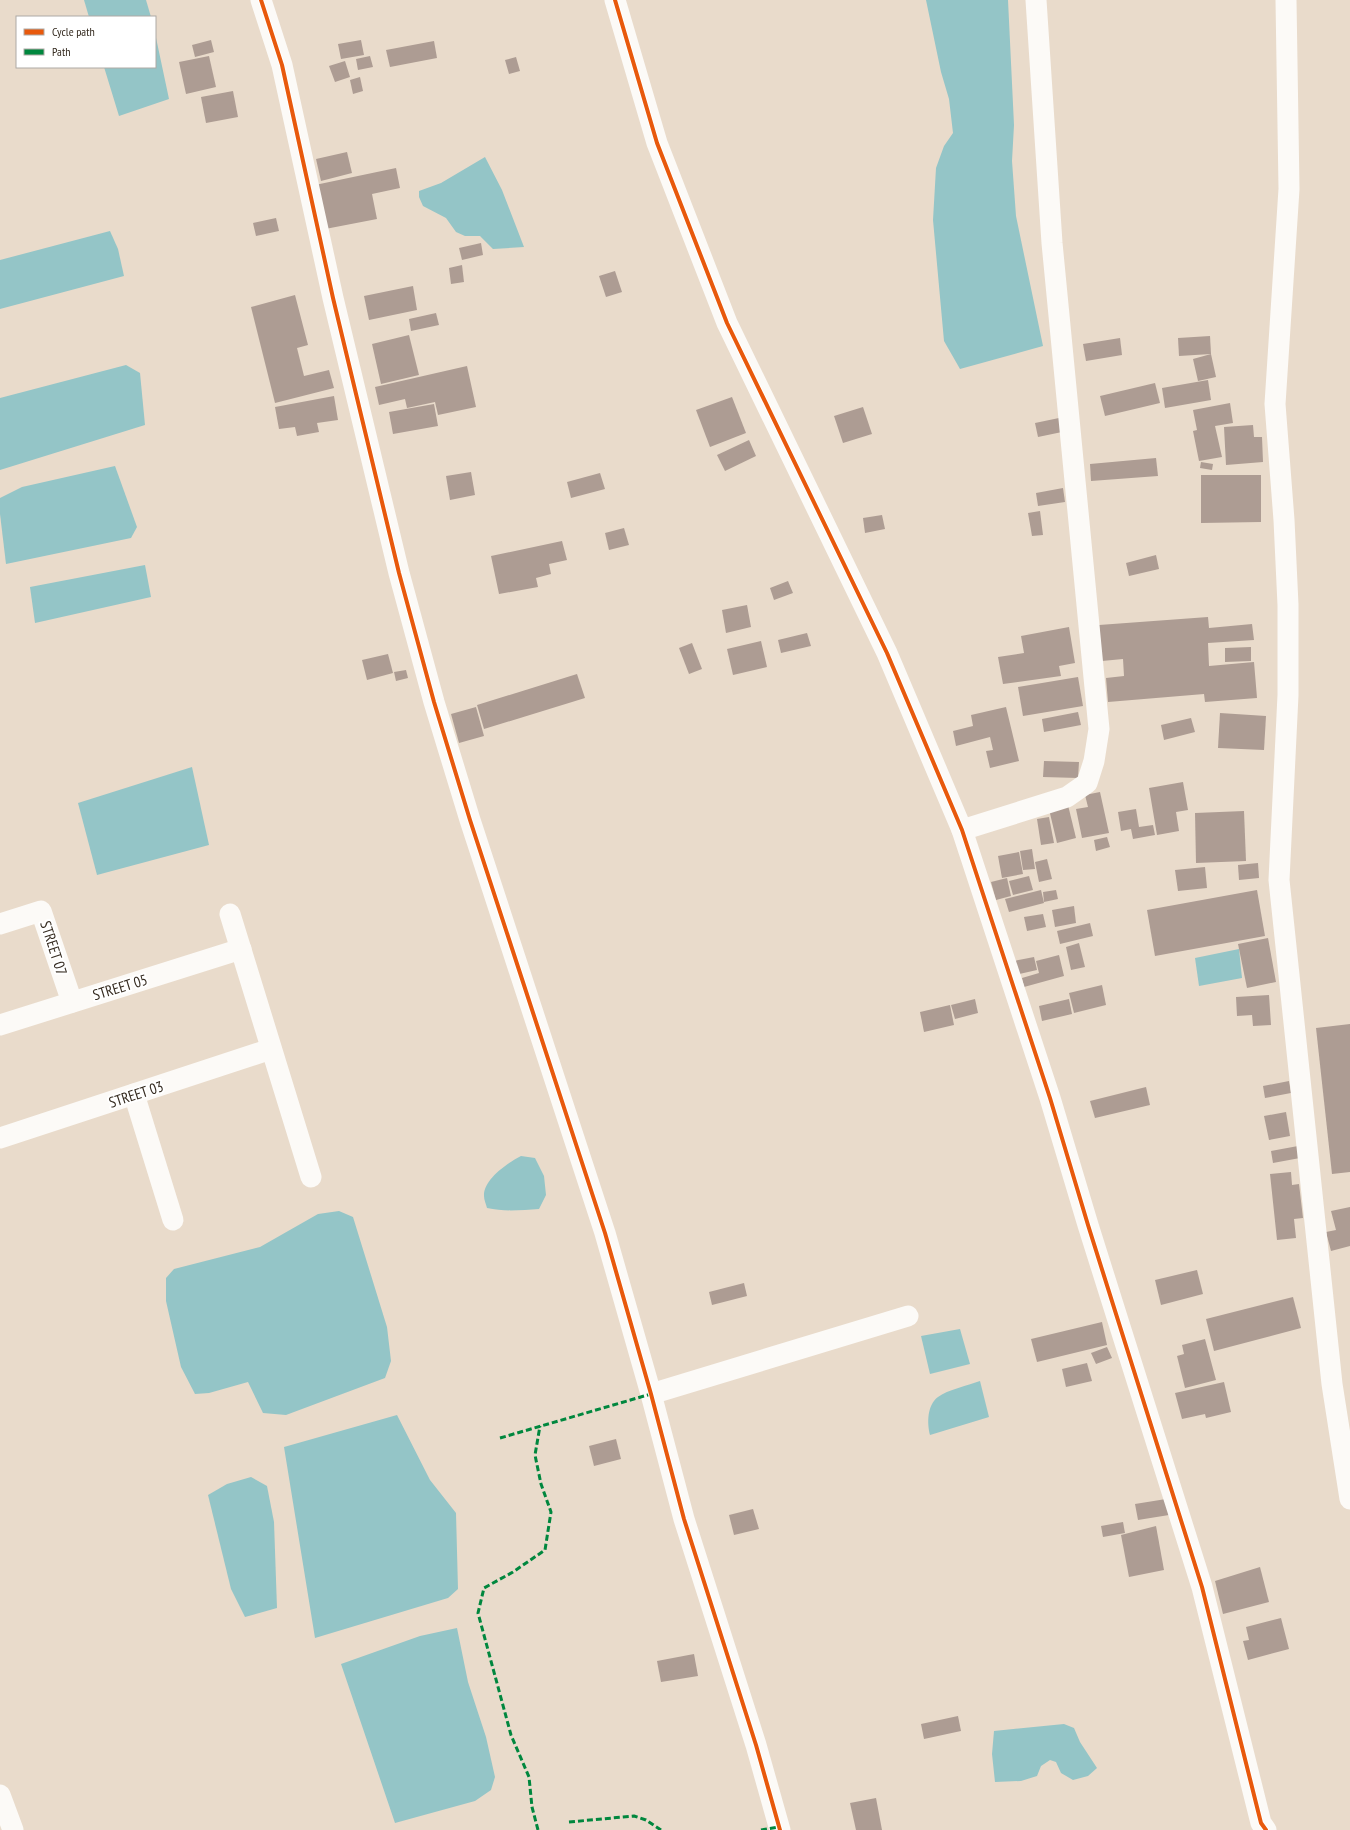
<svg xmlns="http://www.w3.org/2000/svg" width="1350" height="1830" viewBox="0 0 1350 1830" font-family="'PT Sans Narrow',sans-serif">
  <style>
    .water { fill: #94c5c7 }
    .building { fill: #ad9c93 }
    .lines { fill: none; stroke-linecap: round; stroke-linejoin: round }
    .minor { stroke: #fcfaf7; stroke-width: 21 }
    .quiet { stroke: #00873e; stroke-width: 3; stroke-dasharray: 6 3; stroke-linecap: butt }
    .cycleway-casing { stroke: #fff; stroke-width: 6 }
    .cycleway { stroke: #e8590c; stroke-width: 4 }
    .labels { text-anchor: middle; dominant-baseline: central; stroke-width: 4; stroke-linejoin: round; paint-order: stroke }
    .street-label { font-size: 15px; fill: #342a1f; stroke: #fff }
  </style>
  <rect width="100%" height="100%" fill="#e9dbcb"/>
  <g class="water">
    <polygon points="84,0 146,0 151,17 89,17"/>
    <polygon points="926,0 1008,0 1014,125 1012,161 1016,216 1043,346 960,369 944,341 933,220 936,168 944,146 953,133 949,99 941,72"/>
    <polygon points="155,33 169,99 119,116 104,67 155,67"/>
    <polygon points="485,157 502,190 524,247 493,249 480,236 465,236 456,232 446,218 423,206 419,197 419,191 441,183"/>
    <polygon points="110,231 118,249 124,276 0,309 0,260"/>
    <polygon points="126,365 140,373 145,425 0,470 0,398"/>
    <polygon points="115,466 137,527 131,538 6,564 0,514 0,498 22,487"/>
    <polygon points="145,565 151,597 35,623 30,587"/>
    <polygon points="192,767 209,845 97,875 78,803"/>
    <polygon points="1239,949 1242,978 1199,986 1195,958"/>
    <path d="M 521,1156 L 535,1158 L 544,1176 L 546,1195 L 539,1209 C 522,1210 504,1212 487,1208 C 486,1204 484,1200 484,1196 C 483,1179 509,1162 521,1156 Z"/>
    <polygon points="339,1211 353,1217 387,1327 391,1361 385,1378 286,1415 263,1413 248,1382 209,1393 195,1394 181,1367 166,1301 166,1278 174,1269 260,1247 318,1214"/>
    <polygon points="960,1329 970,1364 930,1374 921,1336"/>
    <path d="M 980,1381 L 989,1417 L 930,1435 C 927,1423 927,1405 938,1397 C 947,1390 969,1385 980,1381 Z"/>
    <polygon points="397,1415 430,1480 456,1513 458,1589 448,1598 315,1638 284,1447"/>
    <polygon points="251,1477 267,1486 274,1522 277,1608 245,1617 231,1589 208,1495 227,1484"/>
    <polygon points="457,1628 468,1682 486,1737 495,1777 491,1790 475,1801 395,1823 341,1664 420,1636"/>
    <polygon points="1064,1724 1074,1728 1080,1742 1097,1768 1088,1776 1073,1780 1061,1773 1056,1762 1050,1760 1041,1766 1037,1776 1021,1781 995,1782 992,1754 994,1731"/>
  </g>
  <g class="building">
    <polygon points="211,40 214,52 195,57 192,45"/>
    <polygon points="361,40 364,55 341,59 338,44"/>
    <polygon points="434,41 437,58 390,67 386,50"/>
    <polygon points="209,56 216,87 186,94 179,62"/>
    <polygon points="370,56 373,67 358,70 356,59"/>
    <polygon points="516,57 520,71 509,74 505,60"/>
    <polygon points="345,61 350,77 335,82 329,66"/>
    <polygon points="360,77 363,91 353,94 350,80"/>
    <polygon points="233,91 238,117 206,123 201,97"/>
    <polygon points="347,152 352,173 321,181 316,159"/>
    <polygon points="396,168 400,188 372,194 377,219 320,230 315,185"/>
    <polygon points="276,218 279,231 256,236 253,223"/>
    <polygon points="481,243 483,255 462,260 459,248"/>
    <polygon points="462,265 464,282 451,284 449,268"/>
    <polygon points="615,271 622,292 606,297 599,276"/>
    <polygon points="413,286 417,310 369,320 364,296"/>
    <polygon points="295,295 308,345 297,348 304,376 329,370 334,388 275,403 251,307"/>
    <polygon points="436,313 439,325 411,331 409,319"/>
    <polygon points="409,335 419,375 381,384 372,344"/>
    <polygon points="1210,336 1211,354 1179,356 1178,338"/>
    <polygon points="1120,338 1122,355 1086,361 1083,344"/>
    <polygon points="1211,354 1216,377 1198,381 1193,359"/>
    <polygon points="467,366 476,407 438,415 435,402 407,408 405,399 379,405 375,387"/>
    <polygon points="1208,380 1211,400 1165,408 1162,388"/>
    <polygon points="1155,383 1160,403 1105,416 1100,396"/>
    <polygon points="334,396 338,420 317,423 319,432 297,436 295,427 279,429 275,407"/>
    <polygon points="732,397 746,433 710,447 696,410"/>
    <polygon points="1230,403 1233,423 1215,426 1222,457 1199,461 1193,431 1197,430 1193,410"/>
    <polygon points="434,404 438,426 393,434 389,412"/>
    <polygon points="863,407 872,434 843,443 834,416"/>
    <polygon points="1059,418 1062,432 1038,437 1035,423"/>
    <polygon points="1253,425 1254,437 1262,437 1263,462 1226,465 1224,427"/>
    <polygon points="749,440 756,456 725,471 717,455"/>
    <polygon points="1156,458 1158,476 1091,481 1090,464"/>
    <polygon points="1201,462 1213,464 1212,470 1200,468"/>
    <polygon points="471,472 475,495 450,500 446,476"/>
    <polygon points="600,473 605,489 571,498 567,482"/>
    <polygon points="1201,475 1261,475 1261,522 1201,523"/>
    <polygon points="1063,488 1065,502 1038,506 1036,493"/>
    <polygon points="1040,511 1043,535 1032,536 1028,513"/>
    <polygon points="882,515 885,529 865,533 863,518"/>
    <polygon points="624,528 629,545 609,550 605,533"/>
    <polygon points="562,541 567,560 549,564 551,574 536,578 538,587 499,594 491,556"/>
    <polygon points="1156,555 1159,569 1129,576 1126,563"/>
    <polygon points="788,581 793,593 774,600 770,588"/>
    <polygon points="747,605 751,627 726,633 722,610"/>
    <polygon points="1208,617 1209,628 1252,624 1254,640 1208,643 1209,666 1254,662 1257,698 1205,702 1204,694 1108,702 1106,678 1124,676 1123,659 1102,661 1099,625"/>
    <polygon points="1069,627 1075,663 1059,666 1061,676 1003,684 998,657 1024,653 1021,636"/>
    <polygon points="807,633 811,646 781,653 778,640"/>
    <polygon points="761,641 767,667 733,675 727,649"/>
    <polygon points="692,643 702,669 689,674 679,648"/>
    <polygon points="1251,647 1251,661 1225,662 1225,648"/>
    <polygon points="388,654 393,673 367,680 362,660"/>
    <polygon points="406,670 408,678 396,681 394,672"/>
    <polygon points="577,674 585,698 484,729 477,705"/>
    <polygon points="1078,677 1083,706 1023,716 1018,687"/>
    <polygon points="476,707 484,736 459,743 451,714"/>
    <polygon points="1006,707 1019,761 990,768 986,751 993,750 990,737 956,746 953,731 973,726 971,715"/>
    <polygon points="1078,712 1081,725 1044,732 1042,719"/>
    <polygon points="1220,713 1266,716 1264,750 1218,748"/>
    <polygon points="1191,718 1195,732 1164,740 1161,725"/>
    <polygon points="1044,761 1079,762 1078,778 1043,777"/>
    <polygon points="1183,782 1188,810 1176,812 1179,831 1157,835 1149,788"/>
    <polygon points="1100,792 1109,833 1082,838 1076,809 1088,807 1085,795"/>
    <polygon points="1067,801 1076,838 1057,843 1048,805"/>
    <polygon points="1136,809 1139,827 1153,825 1155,835 1133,839 1131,829 1121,831 1118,812"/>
    <polygon points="1244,811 1246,861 1196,863 1195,813"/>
    <polygon points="1049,817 1054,843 1041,845 1037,819"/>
    <polygon points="1107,837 1110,847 1096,851 1094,840"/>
    <polygon points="1032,849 1035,869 1023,870 1020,851"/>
    <polygon points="1019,852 1023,874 1002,878 998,856"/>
    <polygon points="1047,859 1052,879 1039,882 1035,862"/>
    <polygon points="1258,863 1259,878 1239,880 1238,865"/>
    <polygon points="1205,867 1207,888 1178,891 1175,870"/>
    <polygon points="1029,876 1033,890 1013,895 1009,881"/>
    <polygon points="1007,878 1011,896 996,900 991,882"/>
    <polygon points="1041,890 1044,903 1009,912 1005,899"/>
    <polygon points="1056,890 1058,899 1044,902 1043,892"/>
    <polygon points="1257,890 1265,936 1155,956 1147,910"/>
    <polygon points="1074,906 1076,923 1055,927 1052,910"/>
    <polygon points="1043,914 1046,927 1027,931 1024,917"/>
    <polygon points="1090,923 1093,936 1060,944 1057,931"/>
    <polygon points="1268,938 1276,982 1247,988 1238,944"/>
    <polygon points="1079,943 1085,967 1071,970 1066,947"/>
    <polygon points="1059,955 1064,976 1024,987 1022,978 1039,973 1036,961"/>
    <polygon points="1034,957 1037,970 1011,976 1009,962"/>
    <polygon points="1102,985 1106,1005 1074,1013 1069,993"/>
    <polygon points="1269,995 1271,1025 1253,1026 1252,1015 1237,1016 1236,997"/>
    <polygon points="975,999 978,1013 955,1019 951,1005"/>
    <polygon points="1069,999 1072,1014 1042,1021 1039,1006"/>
    <polygon points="950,1005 954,1025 924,1032 920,1012"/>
    <polygon points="1350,1024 1350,1172 1332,1174 1316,1028"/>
    <polygon points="1289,1081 1291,1093 1265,1098 1263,1086"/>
    <polygon points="1146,1087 1150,1105 1095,1118 1090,1101"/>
    <polygon points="1286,1112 1290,1136 1269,1140 1264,1116"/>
    <polygon points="1298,1146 1300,1158 1273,1163 1271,1151"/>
    <polygon points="1291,1172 1292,1185 1299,1184 1303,1218 1294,1219 1296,1238 1277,1240 1270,1174"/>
    <polygon points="1350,1207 1350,1246 1331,1251 1326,1232 1336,1230 1331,1211"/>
    <polygon points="1197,1270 1203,1294 1161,1305 1155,1280"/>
    <polygon points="744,1283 747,1296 712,1305 709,1292"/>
    <polygon points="1293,1297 1301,1328 1214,1351 1206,1319"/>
    <polygon points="1102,1322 1107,1345 1037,1362 1031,1339"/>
    <polygon points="1205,1339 1216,1380 1185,1388 1177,1356 1184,1354 1182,1345"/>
    <polygon points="1107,1347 1112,1358 1096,1364 1091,1353"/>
    <polygon points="1087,1363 1092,1381 1066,1387 1062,1369"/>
    <polygon points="1224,1382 1231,1412 1206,1418 1205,1414 1182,1419 1175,1393"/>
    <polygon points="616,1439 621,1459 594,1466 589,1446"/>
    <polygon points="1166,1499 1169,1515 1138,1520 1135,1504"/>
    <polygon points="753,1509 759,1529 734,1535 729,1515"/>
    <polygon points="1123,1522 1125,1533 1103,1537 1101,1526"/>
    <polygon points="1156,1526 1164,1570 1129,1577 1121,1535"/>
    <polygon points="1260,1567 1269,1602 1223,1614 1215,1581"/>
    <polygon points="1281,1618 1289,1649 1248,1660 1243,1641 1249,1640 1246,1627"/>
    <polygon points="694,1654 698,1676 661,1682 657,1661"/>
    <polygon points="958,1716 961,1731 924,1739 921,1724"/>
    <polygon points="876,1798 882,1830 856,1830 850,1803"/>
  </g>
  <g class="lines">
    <g class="minor">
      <polyline points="261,0 282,65 333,298 399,573 434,702 470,820 605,1233 651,1394 684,1519 756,1745 780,1830"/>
      <polyline points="615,0 657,143 727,323 887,653 962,830 1050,1098 1088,1225 1202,1587 1261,1823 1266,1830"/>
      <polyline points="1286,0 1289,189 1275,404 1284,520 1288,605 1288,695 1279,880 1332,1384 1350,1499"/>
      <polyline points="962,830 1067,797 1087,783 1094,761 1099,729 1052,243 1036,0"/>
      <polyline points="230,914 311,1177"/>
      <polyline points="0,924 41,911 72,1002"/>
      <polyline points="0,1025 241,949"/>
      <polyline points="134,1094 173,1220"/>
      <polyline points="0,1138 271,1049"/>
      <polyline points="651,1394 908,1316"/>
      <polyline points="0,1795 13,1830"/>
    </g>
    <g class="quiet">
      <polyline points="500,1438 651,1394"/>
      <polyline points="569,1822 634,1816 646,1820 661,1830"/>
      <polyline points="538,1830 532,1807 529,1777 511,1735 478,1613 484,1588 513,1572 545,1550 551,1512 541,1484 535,1455 540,1426"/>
      <polyline points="761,1830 779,1827"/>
    </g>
    <defs>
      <g id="cycleway">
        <polyline points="261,0 282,65 333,298 399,573 434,702 470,820 605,1233 651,1394 684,1519 756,1745 780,1830"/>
        <polyline points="615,0 657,143 727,323 887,653 962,830 1050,1098 1088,1225 1202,1587 1261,1823 1266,1830"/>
      </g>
    </defs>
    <use href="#cycleway" class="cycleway-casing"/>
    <use href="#cycleway" class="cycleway"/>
  </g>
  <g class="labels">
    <g class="street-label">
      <text transform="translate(54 948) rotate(72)">STREET 07</text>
      <text transform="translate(120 987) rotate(-17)">STREET 05</text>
      <text transform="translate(136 1094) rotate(-18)">STREET 03</text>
    </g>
  </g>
  <rect x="16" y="16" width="140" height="52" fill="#ffffff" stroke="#aeaaa5"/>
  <rect x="24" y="29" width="20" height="6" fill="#e8590c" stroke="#aeaaa5"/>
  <text x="52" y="36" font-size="12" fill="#342a1f">Cycle path</text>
  <rect x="24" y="49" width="20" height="6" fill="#00873e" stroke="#aeaaa5"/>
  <text x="52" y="56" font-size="12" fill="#342a1f">Path</text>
</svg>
